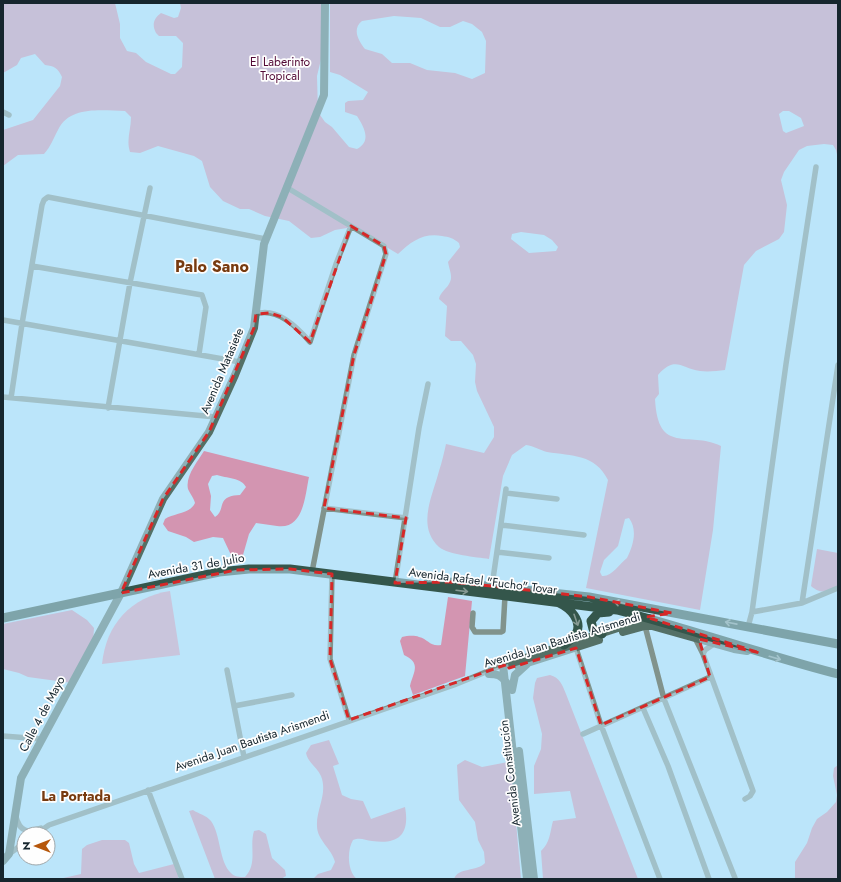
<svg xmlns="http://www.w3.org/2000/svg" width="841" height="882" font-family="Jost,sans-serif">
<rect width="100%" height="100%" fill="#bbe5fa"/>
<!-- green -->
<path fill="#da9db8" d="M170 591 180 655 102 664C106 624 131 597 170 591Z"/>
<!-- forest -->
<path fill="#d395b1" fill-rule="evenodd" d="M3 3H115L120 24V38L127 51 136 53 146 62 171 74H175L182 67 183 43 176 36H159L156 33C152 25 153 19 161 13L174 18 178 17 181 8 180 3H324L323 51 317 76 318 112 325 122 332 127 349 147 357 149C372 141 364 127 357 116L345 112V103L348 101 363 100 368 92 340 75 330 72V3H838V159L836 150 833 145 824 144 807 146 799 150 784 172 781 180 787 205 784 232 779 239 756 251 744 265 725 370C717 371 708 372 700 371 681 369 676 355 658 375L659 394 655 399C658 456 688 430 721 446L713 530 700 610 586 588 608 480C595 454 572 456 547 452 540 450 534 446 526 445L512 455 503 476 489 559C476 557 449 555 439 547 416 526 433 495 439 471 442 462 444 453 446 444L484 453 494 437V427L477 391 475 382 476 364 473 355 461 341H451L445 336 447 306 439 299C440 292 447 289 450 282 453 276 449 269 448 262L460 247 459 243C453 238 449 237 442 236 423 233 412 241 398 254L353 227 335 230 320 237 311 238 289 221 265 216 249 209H240L223 201 210 187 202 161 194 156 158 146 140 153 130 152C126 140 131 130 131 117L125 111C103 111 70 105 58 130 53 139 51 146 44 154L18 155 3 166V130L33 120 60 86 62 77C58 68 54 66 45 65L35 54 21 58 17 65 3 73ZM394 16 421 18 440 27H450L463 21 472 24 482 32 486 41 485 73 472 79 455 73 427 70 410 63H392L382 54 365 49C358 40 352 29 362 21ZM783 111H789L801 118 804 126 786 133 783 131 779 114ZM521 232 544 235 552 240 558 247 556 251 529 253 511 239 512 234ZM629 518C638 530 633 546 627 558 619 564 612 577 602 576L600 572 604 560 618 546 625 519Z
M204 451 309 477C305 495 304 530 277 526 270 525 263 524 256 523L249 534 243 555H231L223 538 213 537 194 542 186 537 168 531 163 524 165 519C174 513 190 514 195 503 194 498 190 494 188 489 185 476 198 461 204 451ZM217 475C226 478 242 478 246 487L240 495C215 496 227 509 215 517L210 510 211 496 208 484 212 476Z
M817 549 838 553V588C827 591 821 595 811 586Z
M448 597 472 601 465 676 413 695 410 686C413 673 422 663 404 655L400 641 402 637C407 636 414 635 419 637 428 639 430 647 441 645Z
M72 610 87 620 94 628 93 642 72 683 28 677 19 673 3 669V624Z
M550 675C560 678 562 684 566 694L638 879H543L541 851C550 843 550 832 553 821L576 818 570 791 534 794V766L541 749 542 734 533 698 535 683 537 678Z
M329 740 339 764 333 766 342 795 351 799 363 801 371 819 405 807C410 834 399 845 372 841 365 840 360 837 353 840 347 850 347 871 357 879H313L318 874 331 870 335 862C332 849 317 840 317 826 316 809 328 794 321 776 317 767 308 763 306 753L311 745Z
M465 760 482 767 508 762 511 765 521 879H454C458 867 477 872 485 863L484 852 478 840 475 822 459 800 457 765Z
M838 765V879H795V862L807 843 812 828 817 819 827 812 836 802 837 795 833 776 834 768Z
M193 810C199 814 206 815 211 821 221 835 219 862 231 873 234 877 240 877 245 877 258 863 249 847 254 831L259 830 266 834 272 858 285 870 286 876 281 879H215L189 811Z
M102 840H125L129 843 134 864 139 873 174 864 179 873 178 878 59 879 81 874 82 849 87 845Z"/>
<g fill="none" stroke-linecap="round" stroke-linejoin="round">
<!-- street -->
<path stroke="#81938c" stroke-width="5.5" d="M3 112 9 115
M286 187 384 246 386 254 354 355 312 572
M32 266 202 295 206 307 199 354
M256 314C277 307 297 327 310 342L336 264 351 226
M3 320 240 362
M3 397 216 417
M11 398 22 324 42 205 44 200 48 197 266 239
M108 408 130 283 150 188
M506 493 557 499
M324 508 406 518
M501 525 584 535
M497 552 549 558
M332 574 330 659 349 720
M395 583 419 428 428 384
M492 586 506 489
M802 603 838 365
M752 612 802 603 838 588
M473 613 472 627 475 632H501L503 631 505 596
M645 626 664 699 735 878
M748 627 752 612 786 364 816 167
M695 638 703 654 753 791 750 796 745 799
M576 648 601 725 660 879
M703 654 705 650 714 644
M227 670 244 757
M234 706 292 695
M643 708 668 766 709 879
M583 734 710 677
M3 736 42 739
M148 790 182 879
M16 817C20 832 28 833 41 828
M36 834 49 825 454 685 503 665
M9 854 24 843"/>
<!-- secondary -->
<path stroke="#547066" stroke-width="8" d="M623 632 645 626H652L734 649 747 651
M518 666 599 640
M489 674C497 674 501 675 506 682
M512 690 515 675 527 664
M519 751 534 879
M3 861 9 854 21 778 121 593 163 499 209 432 235 375 254 328 264 244 324 95 325 3
M527 879 503 665 649 618"/>
<!-- primary -->
<path stroke="#34564b" stroke-width="9" d="M428 582H449L589 597 838 644
M559 603C570 608 583 621 576 634 573 638 568 642 564 645
M3 618 219 572 249 569H290L617 610C691 629 764 655 838 674
M602 634 593 629 591 621 598 613 609 612"/>
</g>
<!-- one-way arrows -->
<defs><path id="oneway-shaft" d="M-6 0H5M1.5-3L5.5 0L1.5 3" fill="none" stroke-width="1.6" stroke-linecap="round" stroke-linejoin="round"/></defs>
<g stroke="#859993">
<use href="#oneway-shaft" transform="translate(462 591) rotate(7)"/>
<use href="#oneway-shaft" transform="translate(620 603) rotate(-169)"/>
<use href="#oneway-shaft" transform="translate(576 620) rotate(71)"/>
<use href="#oneway-shaft" transform="translate(731 623) rotate(-169)"/>
<use href="#oneway-shaft" transform="translate(775 658) rotate(16)"/>
</g>
<!-- marked area -->
<path d="M0 0H841V882H0ZM351 226 384 246 386 254 354 355 324 508 406 518 395 583 449 582 492 586 589 597 672 613 646 617 760 653 699 639 710 677 601 725 576 648 509 668 508 664 349 720 330 659 332 574 290 569 236 570 121 593 163 499 209 432 254 328 256 314 270 313 282 317 310 342Z" fill="#bbe5fa" fill-opacity=".55" fill-rule="evenodd"/>
<path fill="none" stroke="#d62828" stroke-width="3" stroke-dasharray="8 5" stroke-linejoin="round" d="M351 226 384 246 386 254 354 355 324 508 406 518 395 583 449 582 492 586 589 597 672 613 646 617 760 653 699 639 710 677 601 725 576 648 509 668 508 664 349 720 330 659 332 574 290 569 236 570 121 593 163 499 209 432 254 328 256 314 270 313 282 317 310 342Z"/>
<g text-anchor="middle" dominant-baseline="central" stroke-width="3.5" stroke-linejoin="round" paint-order="stroke">
<!-- park labels -->
<g font-size="12" fill="#530935" stroke="#fefefe">
<text x="280" y="62">El Laberinto<tspan x="280" dy="14">Tropical</tspan></text>
</g>
<!-- street labels -->
<g font-size="12" fill="#16262e" stroke="#fefefe">
<text transform="translate(222 371) rotate(-67)">Avenida Matasiete</text>
<text transform="translate(196 566) rotate(-10)">Avenida 31 de Julio</text>
<text transform="translate(483 581) rotate(7)">Avenida Rafael "Fucho" Tovar</text>
<text transform="translate(562 640) rotate(-17)">Avenida Juan Bautista Arismendi</text>
<text transform="translate(42 714) rotate(-62)">Calle 4 de Mayo</text>
<text transform="translate(252 741) rotate(-19)">Avenida Juan Bautista Arismendi</text>
<text transform="translate(510 773) rotate(-97)">Avenida Constitución</text>
</g>
<!-- quarter labels -->
<g font-size="14" font-weight="bold" fill="#773a0f" stroke="#fefefe">
<text x="76" y="796">La Portada</text>
</g>
<!-- district labels -->
<g font-size="16" font-weight="bold" fill="#773a0f" stroke="#fefefe">
<text x="212" y="266">Palo Sano</text>
</g>
</g>
<!-- border -->
<rect width="841" height="882" fill="none" stroke="#16262e" stroke-width="8"/>
<!-- north arrow -->
<g transform="translate(36 846) rotate(270)"><circle r="19" fill="#fefefe" stroke="#a1a8ab"/>
<path d="M0-3L7 15L0 10L-7 15Z" fill="#b6570b"/>
<text y="-6" font-size="11" font-weight="bold" text-anchor="middle" fill="#16262e">N</text>
</g>
</svg>
